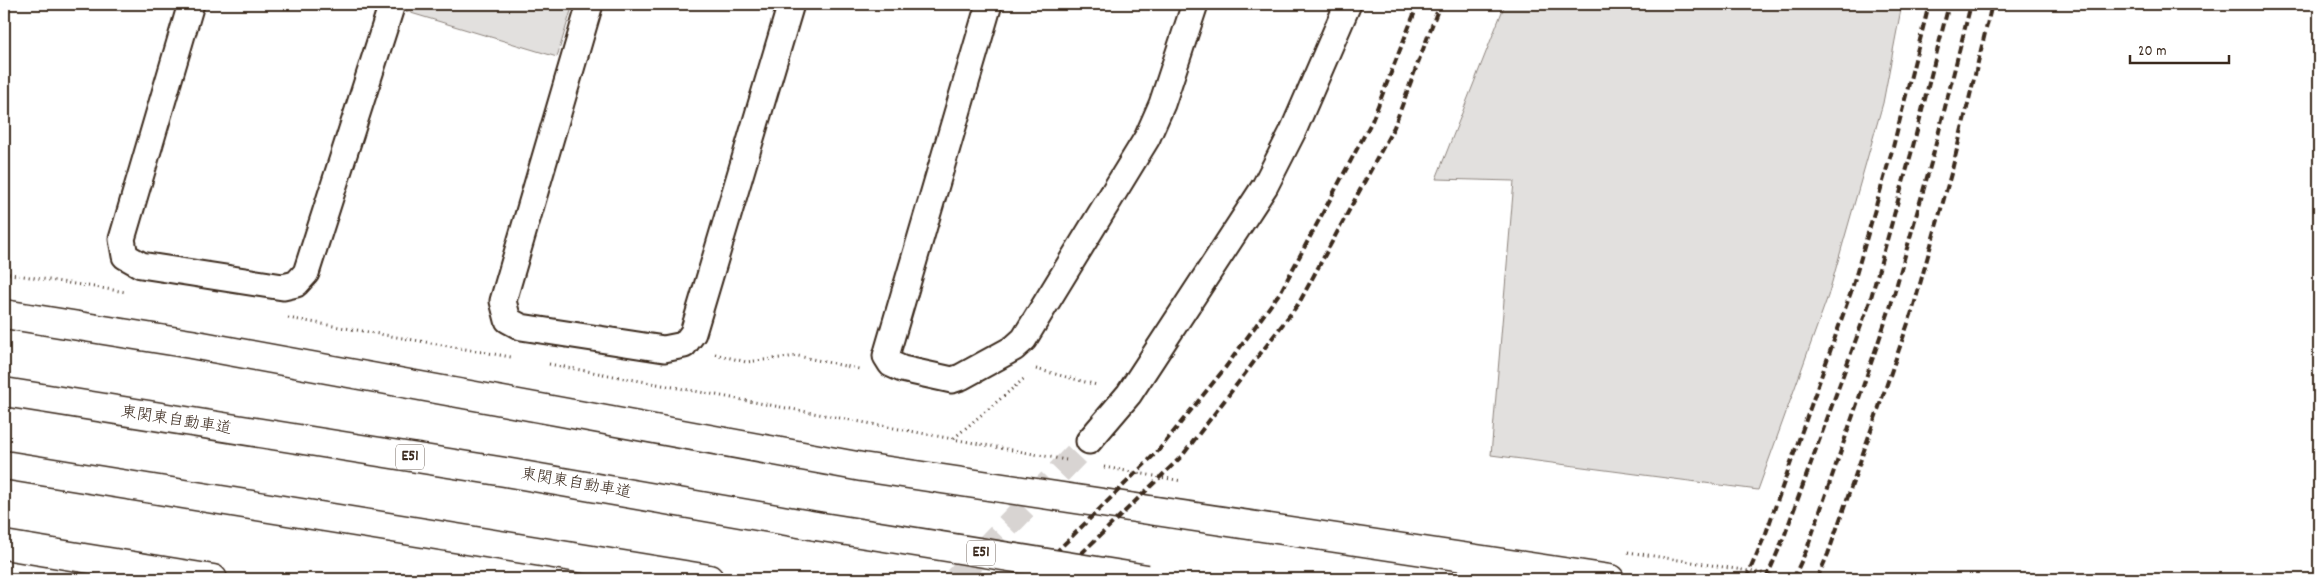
<svg xmlns="http://www.w3.org/2000/svg" width="2323" height="583" font-family="Dekko,'Klee One',sans-serif">
<rect width="100%" height="100%" fill="#fff"/>
<filter id="ink" filterUnits="userSpaceOnUse"><feTurbulence type="fractalNoise" baseFrequency=".02" numOctaves="2"/><feDisplacementMap in="SourceGraphic" scale="10" xChannelSelector="R" yChannelSelector="G"/><feConvolveMatrix kernelMatrix="1 2 1 2 8 2 1 2 1" color-interpolation-filters="sRGB"/></filter>
<g filter="url(#ink)">
<!-- green -->
<path fill="#e2e0de" stroke="#8e857e" d="M403 4H573L557 57 401 10Z
M1505 4H1902L1883 103 1828 296 1758 490 1491 455 1514 181 1436 179Z"/>
<g fill="none" stroke-linecap="round" stroke-linejoin="round">
<!-- street-tunnel -->
<path stroke="#d8d4d2" stroke-width="25" stroke-dasharray="25 12" stroke-linecap="butt" d="M956 579 1089 441"/>
<!-- street casing -->
<g stroke="#3b2a1e" stroke-width="29">
<path id="street" d="M191 4 122 239 125 256 141 265 283 287 296 284 306 273 392 4
M590 4 503 301 508 320 521 327 664 349 684 345 693 333 791 4
M989 4 886 356 891 364 902 369 952 380 961 377 1014 348 1024 339 1147 138 1162 104 1195 4
M1089 441 1129 394 1265 186 1293 131 1348 4"/>
</g>
<!-- secondary casing -->
<g stroke="#3b2a1e" stroke-width="31">
<path id="secondary" d="M4 314 191 344 862 467 1610 579
M4 545 213 579"/>
</g>
<!-- highway casing -->
<g stroke="#3b2a1e" stroke-width="31">
<path id="highway" d="M4 392 505 472 816 526
M4 465 709 579"/>
</g>
<!-- path -->
<path stroke="#3b2a1e" stroke-width="3" stroke-dasharray="1 4" stroke-linecap="butt" d="M4 273 126 292
M288 318 511 357
M715 354 746 362 798 356 859 369
M549 364 1066 460
M1036 369 1097 385
M954 438 1025 378
M1104 467 1182 481
M1628 552 1800 579"/>
<!-- street -->
<use href="#street" stroke="#fff" stroke-width="25"/>
<!-- secondary -->
<use href="#secondary" stroke="#fff" stroke-width="28"/>
<!-- highway -->
<use href="#highway" stroke="#fff" stroke-width="28"/>
<!-- rail -->
<path stroke="#3b2a1e" stroke-width="4" stroke-dasharray="8 4" stroke-linecap="butt" d="M1029 579 1158 451 1225 368 1281 291 1372 121 1418 4
M1055 579 1182 456 1299 303 1394 127 1440 4
M1746 579 1766 533 1851 292 1893 147 1929 4
M1766 579 1784 537 1870 301 1911 154 1949 4
M1793 579 1807 549 1891 305 1931 163 1971 4
M1817 579 1828 554 1913 309 1952 170 1992 4"/>
<!-- highway-bridge casing -->
<g stroke="#3b2a1e" stroke-width="31" stroke-linecap="butt">
<path id="highway-bridge" d="M816 526 1147 579"/>
</g>
<!-- highway-bridge -->
<use href="#highway-bridge" stroke="#fff" stroke-width="28"/>
</g>
</g>
<g text-anchor="middle" dominant-baseline="central" stroke-width="4" stroke-linejoin="round" paint-order="stroke">
<!-- shield labels -->
<g fill="#fff" stroke="#766a62" stroke-width="1">
<rect x="396" y="444.5" width="28" height="25" rx="4"/>
<rect x="967" y="540.5" width="28" height="25" rx="4"/>
</g>
<g font-size="15" font-weight="bold" fill="#3b2a1e">
<text x="410" y="457">E51</text>
<text x="981" y="553">E51</text>
</g>
<!-- street labels -->
<g font-size="16" fill="#3b2a1e" stroke="#fff">
<text transform="translate(176 421) rotate(9)">東関東自動車道</text>
<text transform="translate(576 484) rotate(10)">東関東自動車道</text>
</g>
</g>
<!-- margin -->
<rect width="2323" height="583" fill="none" stroke="#fff" stroke-width="20"/>
<rect x="10" y="10" width="2303" height="563" fill="none" stroke="#3b2a1e" stroke-width="2" filter="url(#ink)"/>
<!-- scale -->
<path d="M2130 55v8h99v-8" fill="none" stroke="#3b2a1e" stroke-width="2.5"/>
<text x="2138" y="55" font-size="15" fill="#3b2a1e" stroke="#ffffff" stroke-width="4" paint-order="stroke">20 m</text>
</svg>
